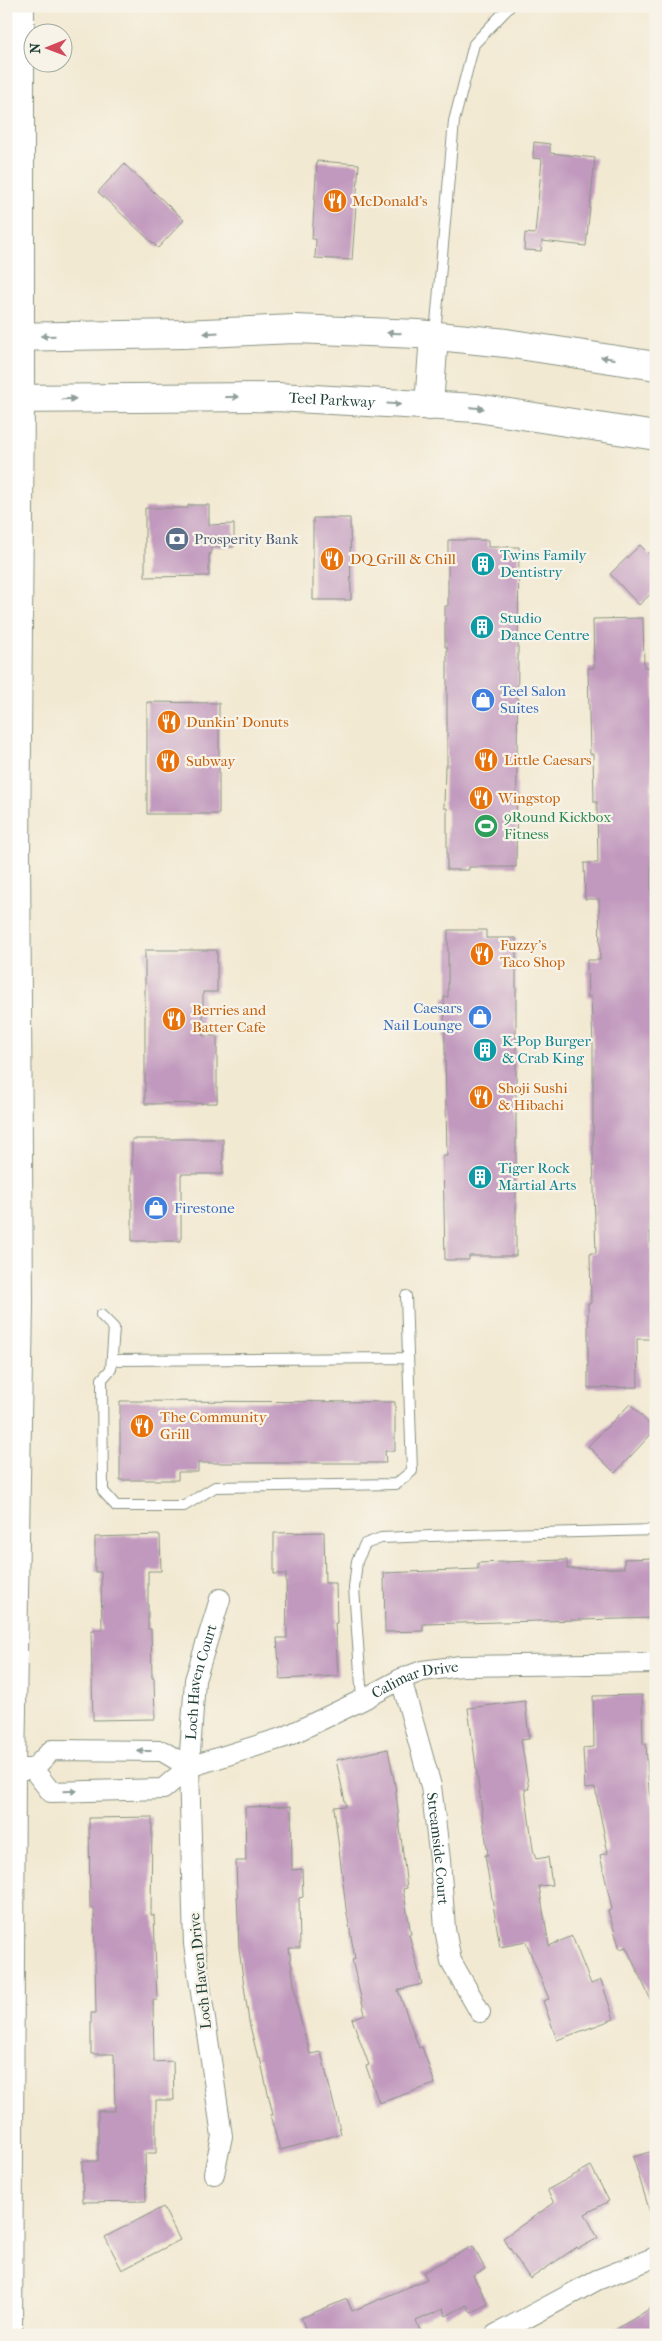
<svg xmlns="http://www.w3.org/2000/svg" width="662" height="2341" font-family="'IM FELL French Canon',serif">
<rect width="100%" height="100%" fill="#f7f3e8"/>
<filter id="ink" filterUnits="userSpaceOnUse"><feTurbulence type="fractalNoise" baseFrequency=".02" numOctaves="2"/><feDisplacementMap in="SourceGraphic" scale="10" xChannelSelector="R" yChannelSelector="G"/><feConvolveMatrix kernelMatrix="1 2 1 2 8 2 1 2 1" color-interpolation-filters="sRGB"/></filter>
<filter id="wash" filterUnits="userSpaceOnUse"><feTurbulence type="fractalNoise" baseFrequency=".0096" numOctaves="4" result="noise"/><feDisplacementMap in="SourceGraphic" scale="20" xChannelSelector="R" yChannelSelector="G"/><feGaussianBlur stdDeviation="1.12" result="paint"/><feColorMatrix in="noise" values="0 0 0 0 0 0 0 0 0 0 0 0 0 0 0 0 0 1.4 0 .05"/><feComposite in="paint" operator="in"/></filter>
<g filter="url(#wash)">
<rect width="100%" height="100%" fill="#f2e9d2"/>
<g id="blocks">
<!-- building -->
<path fill="#c199be" d="M534 142 550 144V153L595 158 586 246 542 241 541 251 524 250 525 233 535 234 542 159 533 158Z
M317 161 359 164 352 260 315 258 316 239H312Z
M124 164 184 220 158 248 98 192Z
M188 505H209V525L234 524V547H211V554H209V576L145 577V508H188Z
M313 518H350L351 600H313Z
M448 540H488V547H519L516 867H469V870H447V808H444L445 766H447V647H445V606H448Z
M640 545 656 561V589L639 605 610 574Z
M643 618 644 667H653L656 752 652 753 651 801V912H654L655 948H653V1045H651L652 1227H650L654 1339H637L638 1387 588 1388V1303H591L590 1253H596L593 1157V1046L591 997H588L587 960H600L599 899H585L584 863H598L597 802H594L593 754H590L588 668H594L593 619Z
M147 702 219 703V814H147Z
M448 930H486V938H516V1256H469V1260H445L443 1156H447L444 997H448Z
M145 950H217V992H203V1036H217V1103L145 1104Z
M132 1139H223V1174H181V1241H132Z
M120 1401 395 1402V1451H385L386 1463H198V1472H178V1480H120Z
M630 1404 655 1430 615 1473 588 1446Z
M324 1532 325 1583H336L337 1623H335L338 1676 280 1679 277 1638H287L286 1574H274V1533Z
M160 1535 161 1571H148V1629H151L152 1678H154L155 1719 93 1720 91 1630H102L101 1572H95V1537Z
M656 1558V1618L423 1624V1631L385 1632 384 1573 478 1569V1563L530 1561 567 1560V1569L624 1568V1559Z
M642 1695 643 1744H646L649 1790 656 1826V2011L626 1947 620 1949 608 1911 612 1909 600 1855 608 1853 595 1788 585 1789 583 1748 594 1747 593 1696Z
M525 1701 529 1739 521 1740 529 1789H525L533 1849 536 1859 548 1857 552 1885 539 1886 549 1946 572 1936 591 1984 601 1980 614 2019 557 2040 543 2001 549 1999 526 1942 500 1947 485 1855H488L468 1708Z
M388 1749 395 1785 407 1888 403 1889 411 1934H409L422 1984 398 1990 419 2048 422 2047 435 2084 379 2103 366 2066 369 2065 352 2019 365 2014 352 1960 355 1959 346 1908 334 1807 346 1806 336 1760Z
M291 1806 292 1870 302 1869 303 1897 299 1898 300 1948H289L297 2006 310 2054 321 2052 341 2134 280 2150 270 2115H273L260 2058H258L249 2022 239 1949 236 1861H246L245 1807Z
M152 1817 151 1915H154L157 2000H153L154 2062 173 2061 174 2100H156V2153H145L146 2201 83 2202 82 2161H98V2111H115L114 2054H91V2013H96L94 1908H90L89 1818Z
M656 2150V2218L652 2219 633 2157Z
M591 2166 609 2201 585 2214 598 2238 578 2249 577 2247 530 2279 503 2238 554 2203 547 2190Z
M163 2207 180 2240 122 2270 105 2237Z
M473 2246 485 2269 473 2275 488 2304 471 2313 467 2305 446 2316 443 2309 416 2321 422 2335H308L301 2318 347 2299 352 2311 427 2279 423 2272Z
M656 2305V2335H607Z"/>
</g>
</g>
<g filter="url(#ink)">
<use href="#blocks" fill-opacity="0" stroke="#889383" stroke-width="1"/>
<g fill="none" stroke-linecap="round" stroke-linejoin="round">
<!-- service casing -->
<g stroke="#889383" stroke-width="12">
<path id="service" d="M435 334 454 121 474 44 510 6
M101 1315 114 1328 111 1369 102 1379 103 1491 116 1506H184L215 1487 396 1484 412 1471 406 1296
M112 1360 408 1358
M362 1700 354 1588 357 1561 365 1544 381 1538 431 1536 656 1530"/>
</g>
<!-- minor casing -->
<g stroke="#889383" stroke-width="22">
<g id="minor">
<path id="s1" d="M401 1679 431 1786 440 1860 445 1929 451 1961 480 2012"/>
<path d="M20 1769H33L52 1750 162 1751 189 1767"/>
<path id="s2" d="M33 1769 51 1792 163 1789 189 1767 285 1737 362 1700 401 1679 422 1671 461 1666 656 1663"/>
<path id="s3" d="M214 2174 222 2136 194 1944 189 1767 195 1680 220 1599"/>
<path d="M495 2335 597 2280 656 2257"/>
</g>
</g>
<!-- secondary casing -->
<g stroke="#889383" stroke-width="30">
<g id="secondary">
<path d="M6 337 182 334 295 329 418 334 506 343 656 366"/>
<path id="s4" d="M6 399 277 397 477 408 656 436"/>
<path d="M429 406 434 335"/>
<path d="M8 2335 11 1769 19 1304 16 853 20 400V6"/>
</g>
</g>
<!-- service -->
<use href="#service" stroke="#fff" stroke-width="10"/>
<!-- minor -->
<use href="#minor" stroke="#fff" stroke-width="20"/>
<!-- secondary -->
<use href="#secondary" stroke="#fff" stroke-width="28"/>
</g>
<!-- one-way arrows -->
<defs><path id="oneway-solid" d="M-6-.8H1V-3.2L6.5 0L1 3.2V.8H-6Z" transform="scale(1.25)"/></defs>
<g fill="#8f9e9a">
<use href="#oneway-solid" transform="translate(211 333) rotate(177)"/>
<use href="#oneway-solid" transform="translate(394 333) rotate(-178)"/>
<use href="#oneway-solid" transform="translate(48 336) rotate(179)"/>
<use href="#oneway-solid" transform="translate(608 358) rotate(-171)"/>
<use href="#oneway-solid" transform="translate(232 397)"/>
<use href="#oneway-solid" transform="translate(69 399) rotate(-1)"/>
<use href="#oneway-solid" transform="translate(394 404) rotate(3)"/>
<use href="#oneway-solid" transform="translate(477 408) rotate(5)"/>
<use href="#oneway-solid" transform="translate(144 1751) rotate(-180)"/>
<use href="#oneway-solid" transform="translate(70 1791) rotate(-1)"/>
</g>
</g>
<!-- icons -->
<defs>
<g id="restaurant-disc" transform="scale(1.25)"><circle r="9.5" fill="#e8710a" stroke="#f7f3e8"/><path d="M-5-6h1v4h1v-4h1v4h1v-4h1v5L-1.5 .5V6h-2V.5L-5-1ZM5-6V6H3V1.5H1.5Q1.5-4 5-6Z" fill="#fff"/></g>
<g id="bank-disc" transform="scale(1.25)"><circle r="9.5" fill="#5c6f8a" stroke="#f7f3e8"/><path d="M-6-4H6V4H-6ZM0-2.3a2.3 2.3 0 1 0 0 4.6a2.3 2.3 0 1 0 0-4.6Z" fill="#fff"/></g>
<g id="building-disc" transform="scale(1.25)"><circle r="9.5" fill="#0f9aa8" stroke="#f7f3e8"/><path d="M-4-6H4V6H1V3H-1V6H-4ZM-2.5-4.3h1.7v1.8h-1.7ZM.8-4.3h1.7v1.8H.8ZM-2.5-1h1.7V.8h-1.7ZM.8-1h1.7V.8H.8Z" fill="#fff"/></g>
<g id="shop-disc" transform="scale(1.25)"><circle r="9.5" fill="#3f7fe0" stroke="#f7f3e8"/><path d="M-5-2.5h2.3a2.7 3.5 0 0 1 5.4 0H5L5.5 6h-11ZM-1.5-2.5h3a1.5 2.3 0 0 0-3 0Z" fill="#fff"/></g>
<g id="stadium-disc" transform="scale(1.25)"><circle r="9.5" fill="#2e9e5b" stroke="#f7f3e8"/><path d="M0-5a6.5 5 0 1 0 0 10a6.5 5 0 1 0 0-10ZM-3.5-1.8h7v3.6h-7Z" fill="#fff"/></g>
</defs>
<g fill-rule="evenodd">
<use href="#restaurant-disc" x="335" y="201"/>
<use href="#bank-disc" x="177" y="539"/>
<use href="#restaurant-disc" x="332" y="559"/>
<use href="#building-disc" x="483" y="564"/>
<use href="#building-disc" x="482" y="627"/>
<use href="#shop-disc" x="483" y="700"/>
<use href="#restaurant-disc" x="169" y="722"/>
<use href="#restaurant-disc" x="486" y="760"/>
<use href="#restaurant-disc" x="168" y="761"/>
<use href="#restaurant-disc" x="481" y="798"/>
<use href="#stadium-disc" x="486" y="826"/>
<use href="#restaurant-disc" x="482" y="954"/>
<use href="#shop-disc" x="480" y="1017"/>
<use href="#restaurant-disc" x="174" y="1019"/>
<use href="#building-disc" x="485" y="1050"/>
<use href="#restaurant-disc" x="481" y="1097"/>
<use href="#building-disc" x="480" y="1177"/>
<use href="#shop-disc" x="156" y="1208"/>
<use href="#restaurant-disc" x="142" y="1426"/>
</g>
<g text-anchor="middle" dominant-baseline="central" stroke-width="4.5" stroke-linejoin="round" paint-order="stroke">
<!-- food labels -->
<g font-size="15" fill="#c56008" stroke="#f7f3e8" text-anchor="start">
<text x="352" y="201">McDonald's</text>
<text x="350" y="559">DQ Grill &amp; Chill</text>
<text x="186" y="722">Dunkin' Donuts</text>
<text x="504" y="760">Little Caesars</text>
<text x="186" y="761">Subway</text>
<text x="498" y="798">Wingstop</text>
<text x="500" y="945">Fuzzy's<tspan x="500" dy="17">Taco Shop</tspan></text>
<text x="192" y="1010">Berries and<tspan x="192" dy="17">Batter Cafe</tspan></text>
<text x="498" y="1088">Shoji Sushi<tspan x="498" dy="17">&amp; Hibachi</tspan></text>
<text x="160" y="1417">The Community<tspan x="160" dy="17">Grill</tspan></text>
</g>
<!-- street labels -->
<g font-size="15" fill="#1f3d34" stroke="#f7f3e8">
<text stroke="none"><textPath href="#s4" startOffset="326">Teel Parkway</textPath></text>
<text stroke="none"><textPath href="#s3" startOffset="496">Loch Haven Court</textPath></text>
<text stroke="none"><textPath href="#s2" startOffset="419">Calimar Drive</textPath></text>
<text stroke="none"><textPath href="#s1" startOffset="174">Streamside Court</textPath></text>
<text transform="translate(200 1971) rotate(-96)">Loch Haven Drive</text>
</g>
<!-- service labels -->
<g font-size="15" fill="#4e5e75" stroke="#f7f3e8" text-anchor="start">
<text x="194" y="539">Prosperity Bank</text>
</g>
<!-- culture labels -->
<g font-size="15" fill="#0d838f" stroke="#f7f3e8" text-anchor="start">
<text x="500" y="555">Twins Family<tspan x="500" dy="17">Dentistry</tspan></text>
<text x="500" y="618">Studio<tspan x="500" dy="17">Dance Centre</tspan></text>
<text x="502" y="1041">K-Pop Burger<tspan x="502" dy="17">&amp; Crab King</tspan></text>
<text x="498" y="1168">Tiger Rock<tspan x="498" dy="17">Martial Arts</tspan></text>
</g>
<!-- shop labels -->
<g font-size="15" fill="#366cbe" stroke="#f7f3e8" text-anchor="start">
<text x="500" y="691">Teel Salon<tspan x="500" dy="17">Suites</tspan></text>
<text x="462" y="1008" text-anchor="end">Caesars<tspan x="462" dy="17">Nail Lounge</tspan></text>
<text x="174" y="1208">Firestone</text>
</g>
<!-- leisure labels -->
<g font-size="15" fill="#27864d" stroke="#f7f3e8" text-anchor="start">
<text x="504" y="817">9Round Kickbox<tspan x="504" dy="17">Fitness</tspan></text>
</g>
</g>
<!-- margin -->
<rect width="662" height="2341" fill="none" stroke="#f7f3e8" stroke-width="25"/>
<!-- north arrow -->
<g transform="translate(48 48) rotate(269)"><circle r="24" fill="#f7f3e8" stroke="#a1aaa0"/>
<path d="M0-4L9 19L0 12L-9 19Z" fill="#d1495b"/>
<text y="-8" font-size="14" font-weight="bold" text-anchor="middle" fill="#1f3d34">N</text>
</g>
</svg>
